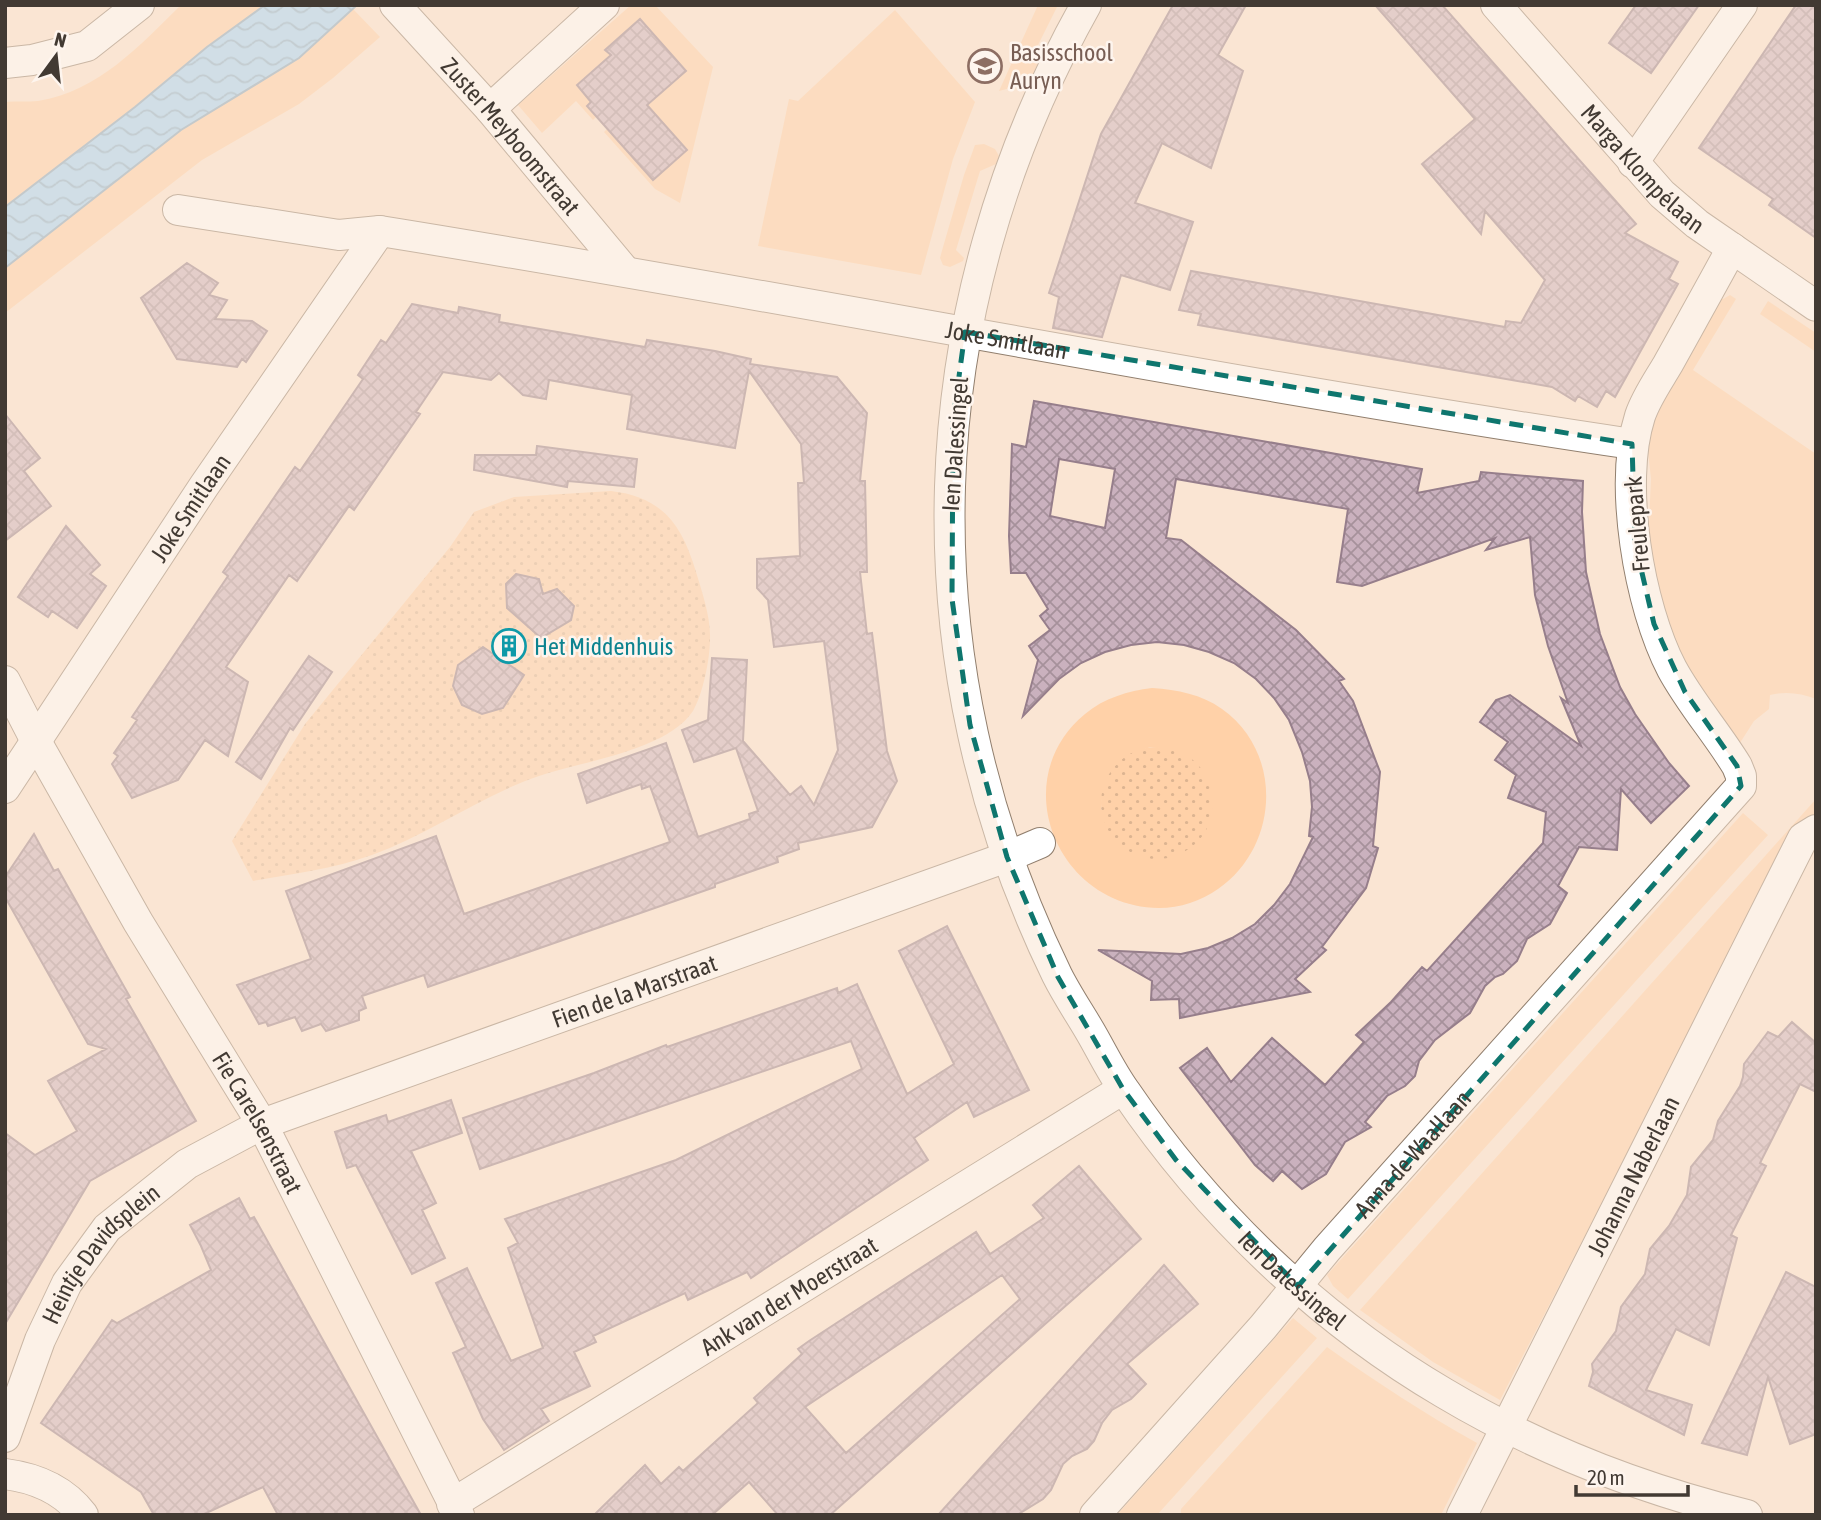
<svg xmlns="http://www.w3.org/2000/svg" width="1821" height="1520" font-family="'Asap Condensed',sans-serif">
<defs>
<pattern id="park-dots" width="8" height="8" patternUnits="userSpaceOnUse" patternTransform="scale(1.75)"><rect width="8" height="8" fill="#ffd1a8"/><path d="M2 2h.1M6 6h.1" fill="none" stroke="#dcb491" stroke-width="1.8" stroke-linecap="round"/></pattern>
<pattern id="water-waves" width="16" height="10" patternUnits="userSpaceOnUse" patternTransform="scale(1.75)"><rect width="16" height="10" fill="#9fd5fc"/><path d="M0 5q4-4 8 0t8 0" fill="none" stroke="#83aecd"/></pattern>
<pattern id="building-cross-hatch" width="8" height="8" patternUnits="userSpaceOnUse" patternTransform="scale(1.75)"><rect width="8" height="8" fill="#cab1be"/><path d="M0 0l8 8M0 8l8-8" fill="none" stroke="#a6919b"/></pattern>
</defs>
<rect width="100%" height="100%" fill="#fae5d3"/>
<!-- grass -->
<path fill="#ffd1a8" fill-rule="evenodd" d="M181 5H265L207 47 135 107 5 207V102C16 101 28 102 38 101 99 91 139 46 181 5Z
M631 5H655L713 67 680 203 655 189 604 132 607 129 653 180 687 150 655 114 639 105 651 102 685 71 606 50 611 55 577 85 591 102 597 116 593 120 576 101 542 133 518 105Z
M1038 5H1058L1036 49 1038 65 1029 83 999 91Z
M353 9 380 37 333 78 299 104 202 160 5 313V268L181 130 299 58Z
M895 10 975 102 953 159 921 275 758 246 789 99 798 101Z
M984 144 995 149 999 156 996 164 980 171 956 250 964 258 963 261 950 267 943 265 940 258 943 247 964 175 975 145Z
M1730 295 1736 299 1693 370 1816 454V699C1801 693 1785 691 1770 695L1769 709 1754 721 1738 746 1696 689 1666 623 1648 543 1651 479 1645 424 1716 298 1723 299Z
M1768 301 1816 333V352L1760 314Z
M1152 688C1178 690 1201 694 1222 709 1284 753 1279 847 1218 889 1201 901 1180 908 1159 908 1057 907 1005 780 1085 714 1104 698 1128 691 1152 688ZM1151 747C1194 751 1215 773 1211 816L1101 810C1102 775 1118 757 1151 747Z
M1816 799V814L1794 832 1500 1400 1433 1362 1360 1310Z
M1743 813 1768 835 1348 1299 1333 1286 1327 1275Z
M1293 1318 1317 1338 1157 1515H1117Z
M1327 1347C1376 1382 1425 1414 1477 1443L1441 1515H1181V1509Z"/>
<!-- park -->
<path fill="url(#park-dots)" d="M611 491C663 497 682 525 696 572 702 592 711 618 710 639 710 659 703 694 693 711 666 751 583 761 539 776 480 796 430 834 372 855 333 869 292 874 253 881L232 841 305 724 450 547 474 512 514 497Z
M1101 803a56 56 0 1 1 112 0a56 56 0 1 1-112 0Z"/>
<!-- water -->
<path fill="url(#water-waves)" stroke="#83a6c0" stroke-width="2" d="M265 5H357L299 58 181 130 5 268V207L135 107 207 47Z"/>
<!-- building -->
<path fill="url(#building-cross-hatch)" stroke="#967e8b" stroke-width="2" fill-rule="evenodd" d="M1173 5H1246L1218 55 1243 71 1211 168 1162 143 1135 203 1193 222 1170 290 1121 275 1102 337 1053 328 1059 297 1049 293 1101 134Z
M1375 5H1442L1636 224 1625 233 1678 262 1669 279 1678 284 1615 397 1606 391 1597 407 1578 396 1575 401 1552 387 1198 325 1201 314 1179 310 1191 271 1505 327 1506 321 1521 323 1545 280 1485 211 1481 234 1422 164 1475 119Z
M1636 5H1699L1651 73 1609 43Z
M1796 5H1816V238L1769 205 1773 199 1699 148Z
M640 19 686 71 647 105 687 150 653 180 587 106 591 102 577 85 611 55 605 50Z
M187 263 218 283 209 295 227 300 215 319 252 321 267 331 246 362 242 359 237 367 177 359 141 298Z
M412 304 458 313 459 307 500 315 499 322 645 347 647 340 715 351 751 359 750 364 837 377 867 413 860 481H865L867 572H860L867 634 872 633 887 751 897 781 872 827 798 843 799 849 777 857 778 862 715 884V887L428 987 424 975 362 996 366 1008 359 1011V1020L326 1031 321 1024 302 1031 295 1017 268 1026 266 1022 259 1024 237 985 311 959 286 891 436 836 464 914 670 842 650 786 642 789 641 784 587 803 578 774 666 743 698 837 750 819 749 814 758 811 736 748 694 762 682 730 708 720 712 658 747 660 743 741 790 795 801 786 814 805 838 750 824 641 774 647 768 600 757 588V559L800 556 798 483H804L801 444 749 371 735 448 627 429 632 395 549 380 546 399 523 395 499 373 491 380 443 372 416 412 420 414 354 510 349 506 297 581 289 575 226 667 248 682 228 756 205 740 178 780 132 798 112 764 118 756 114 753 137 720 132 717 228 576 223 572 295 467 300 471 363 379 358 375 381 340 386 343Z
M1034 401 1422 469 1417 493 1479 481 1481 472 1583 481 1582 512 1586 572 1600 634 1620 687 1635 714 1669 763 1689 786 1651 823 1621 789 1617 850 1579 847 1558 886 1567 893 1550 924 1527 939 1517 961 1503 974 1495 977 1485 986 1470 1013 1435 1040 1419 1061 1415 1076 1405 1086 1387 1096 1365 1122 1371 1127 1345 1142 1326 1174 1302 1189 1282 1171 1273 1181 1255 1165 1180 1068 1207 1048 1231 1082 1272 1038 1325 1085 1364 1042 1356 1035 1391 1002 1422 967 1427 971 1543 843 1546 812 1508 798 1516 775 1495 760 1508 742 1480 722 1496 700 1510 695 1581 746 1561 698 1568 703 1548 646 1535 595 1530 537 1486 550 1495 538 1362 586 1337 582 1348 509 1176 479 1166 538 1181 540 1296 630 1344 679 1339 681 1353 701 1380 772 1373 846 1378 848 1366 888 1322 947 1326 950 1295 979 1310 992 1180 1018 1179 999 1151 1000 1152 981 1098 950 1181 954 1208 948 1232 938 1255 924 1274 905 1290 884 1313 837 1309 836 1312 807 1310 781 1302 752 1289 720 1274 698 1256 679 1234 663 1209 652 1184 645 1157 642 1131 645 1105 652 1081 663 1059 679 1023 716 1038 660 1029 646 1050 630 1040 616 1048 609 1026 573H1011L1009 536 1012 444 1026 447ZM1059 459 1115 469 1105 528 1050 516Z
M5 414 40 458 24 471 51 506 5 541Z
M537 446 637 459 634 487 568 481 567 487 474 470 475 455H536Z
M66 526 100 565 90 574 106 586 77 628 52 611 48 617 18 597Z
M516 574 539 579 543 594 557 589 574 606 571 620 541 638 507 608 506 584Z
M483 647 524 675 503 708 482 714 462 705 453 686 458 665Z
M309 656 332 672 293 730 290 728 261 779 236 762Z
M34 834 54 871 58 869 105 953 130 997 126 999 196 1121 90 1181 5 1324V1133L35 1155 77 1131 48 1081 106 1049 88 1044 5 897V877Z
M947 926 1029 1090 974 1117 967 1102 914 1138 928 1160 751 1278 747 1272 688 1300 685 1293 593 1336 596 1342 574 1352 590 1386 541 1409 549 1421 504 1450 483 1419 453 1353 466 1347 436 1283 467 1268 511 1361 543 1348 508 1248 518 1243 505 1219 676 1160 862 1069 851 1041 480 1169 463 1118 594 1073 666 1045 667 1047 837 988 838 993 857 984 907 1094 954 1064 899 951Z
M1792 1022 1816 1043V1092L1800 1084 1760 1163 1766 1166 1731 1235 1737 1238 1709 1345 1676 1329 1646 1390 1692 1405 1684 1435 1589 1386 1593 1372 1592 1364 1616 1331 1621 1307 1645 1274 1650 1249 1669 1226 1687 1195 1691 1167 1713 1140 1718 1121 1740 1086 1743 1077 1744 1064 1768 1032 1778 1037Z
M451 1100 462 1133 411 1151 436 1203 422 1210 445 1258 412 1274 356 1165 347 1168 335 1132 386 1115 388 1122Z
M1079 1166 1141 1239 830 1515H778L749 1482 712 1515H594L645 1465 661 1484 679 1467 683 1471 758 1403 754 1398 802 1354 798 1349 809 1341 976 1232 990 1254 1044 1218 1033 1205ZM1002 1275 1020 1299 846 1453 805 1407Z
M239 1198 250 1219 254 1217 421 1515H278L263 1487 202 1515H154L141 1492 41 1423 112 1320 117 1323 211 1270 201 1246 190 1225Z
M1164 1265 1198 1304 1127 1364 1146 1384 1131 1399 1112 1410 1102 1423 1094 1441 1087 1449 1072 1456 1063 1464 1051 1490 1043 1499 1017 1515H938Z
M1786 1272 1816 1287V1434L1790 1444 1768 1377 1747 1455 1702 1443Z"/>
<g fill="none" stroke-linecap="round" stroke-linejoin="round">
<!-- minor casing -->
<g stroke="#917f6e" stroke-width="32">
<g id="minor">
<path id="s1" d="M395 5 490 109 625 271"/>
<path id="s2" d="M1086 5C915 310 904 661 1057 975 1067 995 1080 1014 1091 1033 1102 1052 1112 1073 1125 1091 1207 1212 1318 1319 1444 1393 1538 1449 1641 1489 1747 1515"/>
<path id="s3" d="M1496 5 1662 194 1697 224 1816 306"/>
<path d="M5 63 32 60 87 46 139 5"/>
<path d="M490 109 604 5"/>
<path d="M1633 163 1742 5"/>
<path id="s4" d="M178 210 339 235 380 231C798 298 1213 382 1632 444"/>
<path id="s5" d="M5 681 37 743 138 922 262 1124 459 1515"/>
<path id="s6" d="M5 788 204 486 380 231"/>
<path id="s7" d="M5 1437 40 1340 67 1283 107 1228 187 1164 262 1124 1007 857 1040 843"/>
<path d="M5 1474C36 1478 64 1490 83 1515"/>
<path id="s8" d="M452 1504 1123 1089"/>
<path id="s9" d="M1095 1515 1263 1327 1327 1249 1741 786V776L1737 766C1717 733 1691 704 1672 669 1639 606 1618 484 1640 416 1646 398 1658 381 1668 364 1689 326 1711 287 1732 248"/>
<path id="s10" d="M1462 1515 1803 838 1816 830"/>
</g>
</g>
<!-- minor -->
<use href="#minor" stroke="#fff" stroke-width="30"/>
</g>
<!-- marked area -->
<path d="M0 0H1821V1520H0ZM965 332 1632 444 1635 543 1654 624 1685 692 1737 766 1741 786 1298 1286 1176 1160 1123 1089 1058 977 1007 857 970 725 952 599 953 421Z" fill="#fae5d3" fill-opacity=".55" fill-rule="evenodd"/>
<path fill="none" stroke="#0f766e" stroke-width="5" stroke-dasharray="14 9" stroke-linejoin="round" d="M965 332 1632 444 1635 543 1654 624 1685 692 1737 766 1741 786 1298 1286 1176 1160 1123 1089 1058 977 1007 857 970 725 952 599 953 421Z"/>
<!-- icons -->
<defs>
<g id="school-ring" transform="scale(1.75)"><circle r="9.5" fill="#fef5ee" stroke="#8d6e63" stroke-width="1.5"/><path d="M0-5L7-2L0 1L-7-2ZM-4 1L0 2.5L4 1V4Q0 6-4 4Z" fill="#8d6e63"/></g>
<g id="building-ring" transform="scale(1.75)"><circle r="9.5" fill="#fef5ee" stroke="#0f9aa8" stroke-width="1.5"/><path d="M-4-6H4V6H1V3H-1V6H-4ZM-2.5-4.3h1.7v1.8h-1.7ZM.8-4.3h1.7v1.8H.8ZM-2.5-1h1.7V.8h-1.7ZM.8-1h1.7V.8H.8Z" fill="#0f9aa8"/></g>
</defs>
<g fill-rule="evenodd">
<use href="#school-ring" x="985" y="66"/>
<use href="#building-ring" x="509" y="646"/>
</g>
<g text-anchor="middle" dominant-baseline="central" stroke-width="5" stroke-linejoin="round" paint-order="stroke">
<!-- education labels -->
<g font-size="24" fill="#785e54" stroke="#fef5ee" text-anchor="start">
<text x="1010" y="52">Basisschool<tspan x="1010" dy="28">Auryn</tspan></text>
</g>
<!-- street labels -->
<g font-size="24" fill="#423a33" stroke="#fef5ee">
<text stroke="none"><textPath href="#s1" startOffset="175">Zuster Meyboomstraat</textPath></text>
<text stroke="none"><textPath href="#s3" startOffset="220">Marga Klompélaan</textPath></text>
<text stroke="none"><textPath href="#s4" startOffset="840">Joke Smitlaan</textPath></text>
<text transform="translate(955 444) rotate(-86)">Ien Dalessingel</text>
<text stroke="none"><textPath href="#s6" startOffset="336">Joke Smitlaan</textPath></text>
<text transform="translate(1637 524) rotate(-95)">Freulepark</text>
<text stroke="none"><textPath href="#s7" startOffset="817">Fien de la Marstraat</textPath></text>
<text stroke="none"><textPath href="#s5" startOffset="509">Fie Carelsenstraat</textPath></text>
<text stroke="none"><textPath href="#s9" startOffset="481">Anna de Waallaan</textPath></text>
<text stroke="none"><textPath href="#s10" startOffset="380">Johanna Naberlaan</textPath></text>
<text stroke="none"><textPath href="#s7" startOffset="210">Heintje Davidsplein</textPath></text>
<text stroke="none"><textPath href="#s2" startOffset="1398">Ien Dalessingel</textPath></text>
<text stroke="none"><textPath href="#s8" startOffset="396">Ank van der Moerstraat</textPath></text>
</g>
<!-- culture labels -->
<g font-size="24" fill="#0d838f" stroke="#fef5ee" text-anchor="start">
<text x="534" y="646">Het Middenhuis</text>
</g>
</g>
<!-- border -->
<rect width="1821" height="1520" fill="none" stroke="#423a33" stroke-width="14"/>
<!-- north arrow -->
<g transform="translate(56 56) rotate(15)" stroke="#fef5ee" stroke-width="5" paint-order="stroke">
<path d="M0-5L12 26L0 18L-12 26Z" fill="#423a33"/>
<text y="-10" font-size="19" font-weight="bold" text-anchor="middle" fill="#423a33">N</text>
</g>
<!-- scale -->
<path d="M1576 1485v10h112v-10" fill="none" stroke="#423a33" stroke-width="3.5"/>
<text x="1587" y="1485" font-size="21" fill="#423a33" stroke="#fef5ee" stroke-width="5" paint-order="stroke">20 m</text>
</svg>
